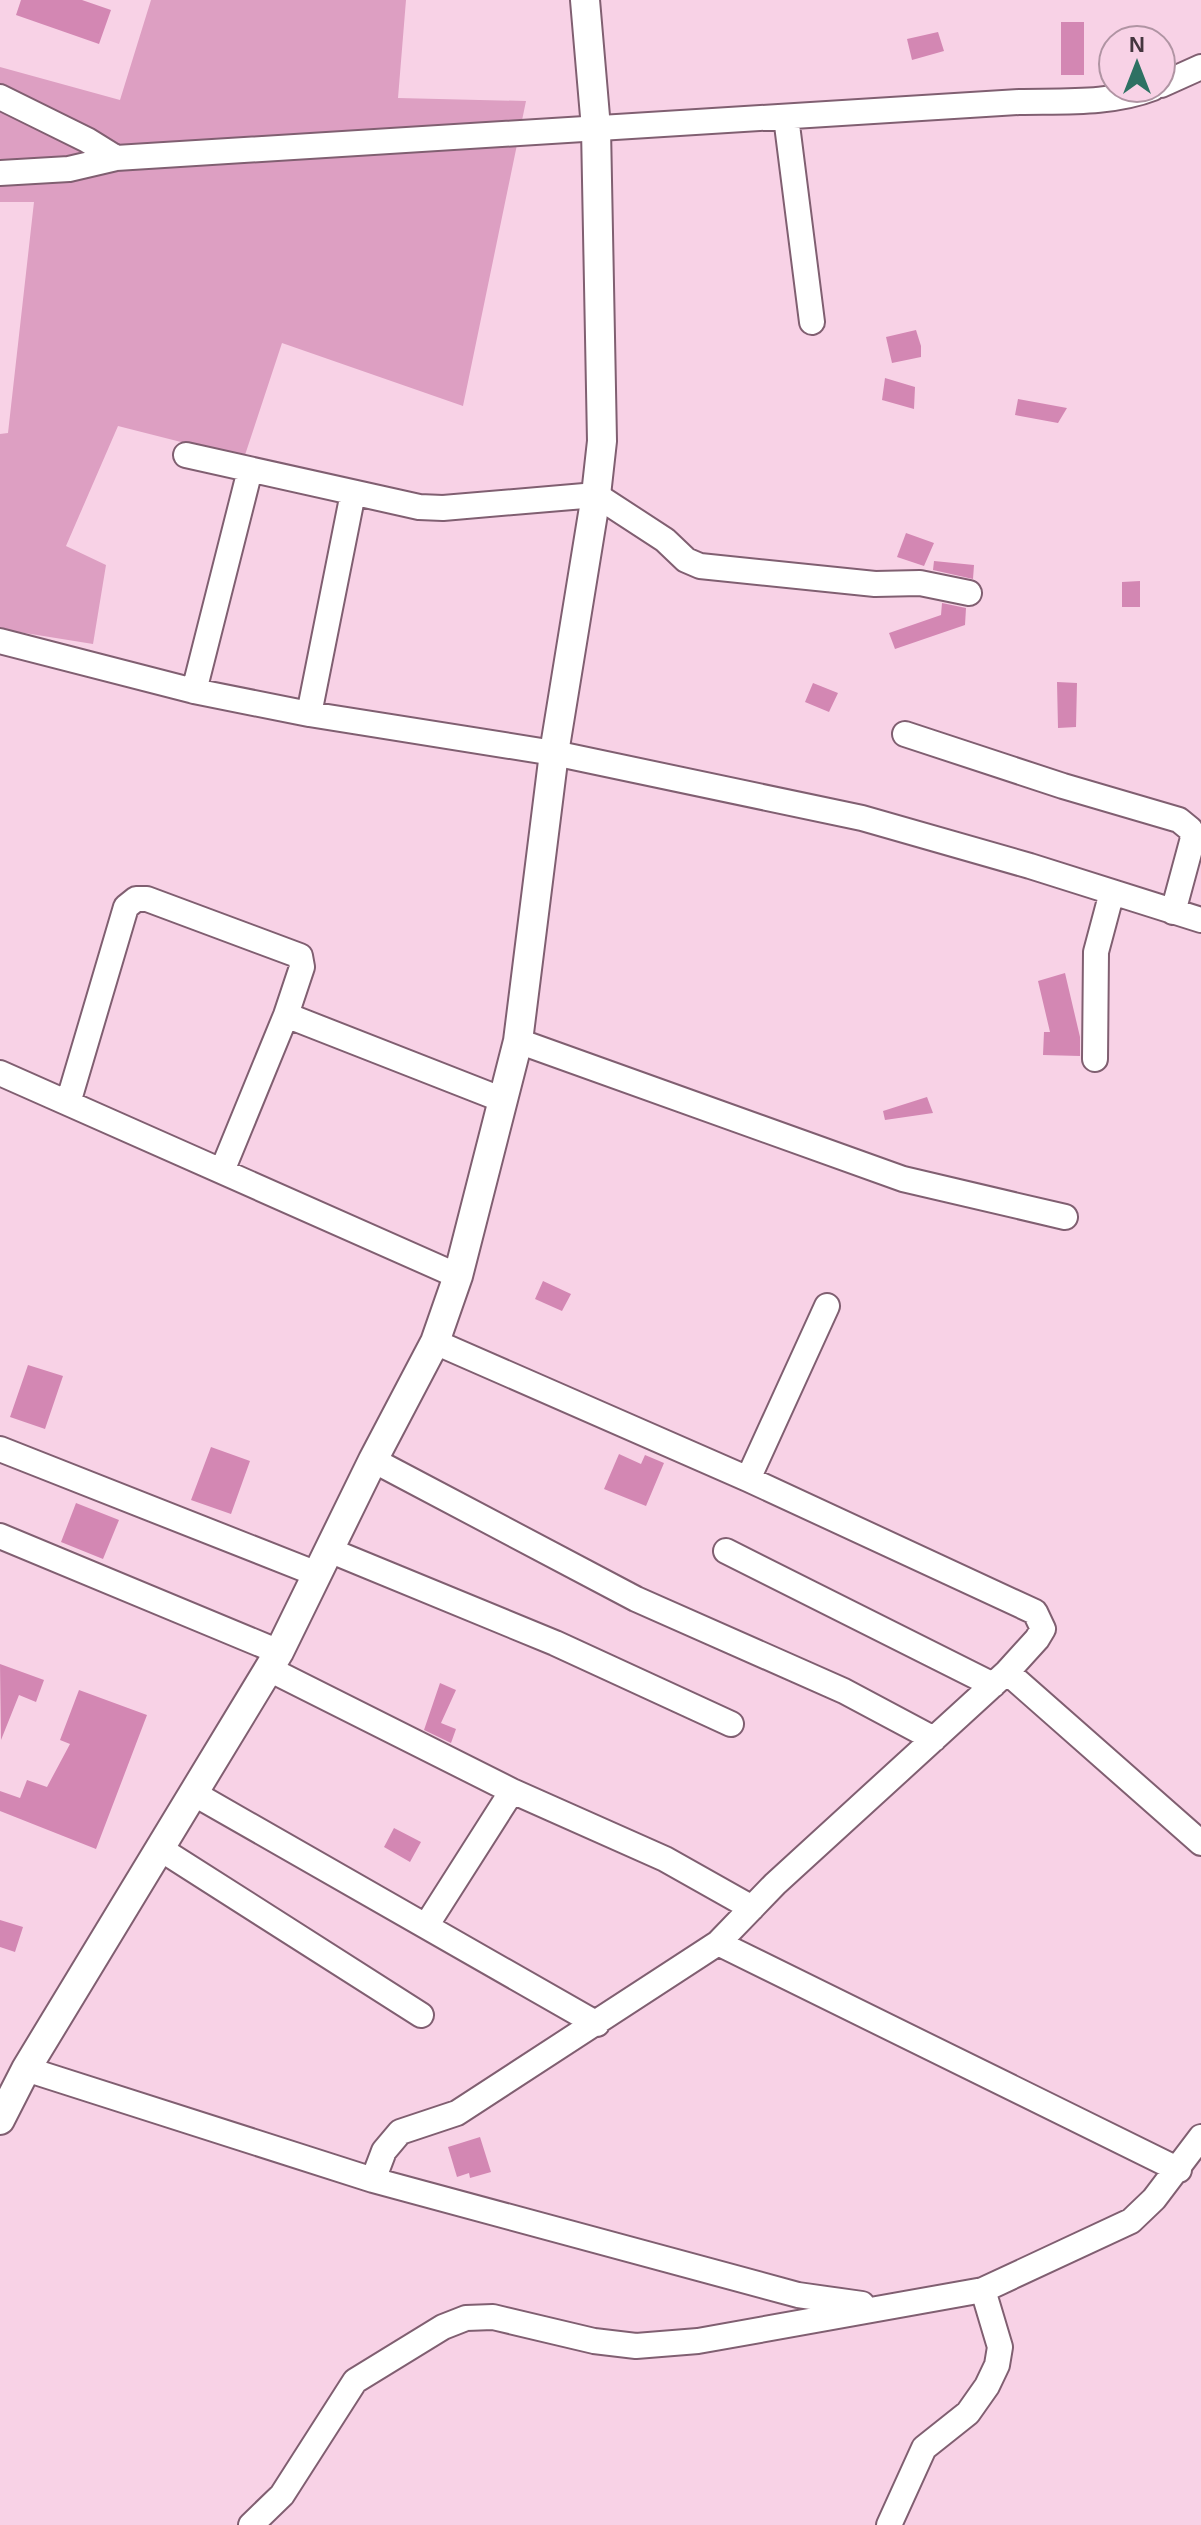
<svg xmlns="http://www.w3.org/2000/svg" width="1201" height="2525" font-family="Helvetica,sans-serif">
<rect width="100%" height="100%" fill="#f8d2e6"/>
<!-- green -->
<path fill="#dd9fc2" d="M151 0H406L398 98 526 101 463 406 282 343 244 458 118 426 66 546 106 565 93 644 0 629V434L8 433 34 202H0V67L120 100Z"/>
<!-- building -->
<path fill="#d387b3" d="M21 0H82L111 10 99 44 16 15Z
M1061 22H1084V75H1061Z
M938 32 944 51 912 60 907 39Z
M916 330 921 346V357L892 363 886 337Z
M885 378 915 387 914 409 882 400Z
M1018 399 1067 408 1058 423 1015 415Z
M906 533 934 543 924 566 897 557Z
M934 561 974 565 973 579 933 570Z
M1140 581V607H1122V582Z
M942 603 966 608 965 625 895 649 889 633 941 615Z
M1057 682 1077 683 1076 727 1058 728Z
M813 683 838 693 829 712 805 702Z
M1065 973 1080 1037V1056L1043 1055 1044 1032H1050L1038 981Z
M927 1097 933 1113 885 1120 883 1111Z
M543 1281 571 1294 562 1311 535 1299Z
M28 1365 63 1376 45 1429 10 1417Z
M211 1447 250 1461 231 1514 191 1500Z
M619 1454 641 1464 645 1455 664 1463 646 1506 604 1489Z
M76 1503 119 1520 103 1559 61 1542Z
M0 1664 44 1680 36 1702 19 1695 1 1740Z
M440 1683 456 1690 441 1723 456 1729 451 1743 424 1730Z
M79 1690 147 1715 96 1849 0 1811V1791L20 1798 27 1780 47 1787 70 1744 60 1740Z
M394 1828 421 1842 410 1862 384 1847Z
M0 1920 23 1927 15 1952 0 1947Z
M480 2137 491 2172 470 2178 469 2173 457 2177 448 2147Z"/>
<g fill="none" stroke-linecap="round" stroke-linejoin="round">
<!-- minor casing -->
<g stroke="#805f71" stroke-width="28">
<path id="minor" d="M1161 85 1201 67
M0 97 87 140 116 158 1019 102C1064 101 1112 104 1153 88
M786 117 812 322
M0 173 69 169 116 158
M186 455 419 507 443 508 596 495 665 540 686 560 700 566 875 584 920 583 969 593
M0 641 194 691 309 714 554 753 862 818 1030 866 1201 920
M194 691 250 470
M309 714 353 493
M905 734 1063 786 1179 820 1190 829 1193 838 1173 912
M286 1015 503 1100
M518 1041 903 1179 1065 1217
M1095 1059 1096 952 1112 892
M0 1073 458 1276
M68 1103 126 907 136 899H147L300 956 302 967 286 1015 222 1171
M0 1449 317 1574
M373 1460 636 1599 844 1691 934 1739
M748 1479 827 1306
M0 1536 279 1652
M329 1550 555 1643 731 1724
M726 1551 993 1685
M269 1669 512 1791 665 1859 752 1908
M1007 1672 1201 1843
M193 1793 597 2024
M159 1848 421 2015
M426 1926 512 1791
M718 1943 1179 2170
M26 2069 373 2180 798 2295 862 2304
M373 2180 384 2151 400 2132 457 2113 718 1943 775 1884 1007 1672 1037 1639 1043 1629 1035 1612 748 1479 435 1342
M251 2525 282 2495 355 2381 443 2327 466 2318 493 2317 594 2341 636 2346 698 2341 983 2290 1131 2221 1154 2199 1201 2137
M889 2525 924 2448 968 2413 987 2386 997 2365 1000 2347 983 2290"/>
</g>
<!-- tertiary casing -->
<g stroke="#805f71" stroke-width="32">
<path id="tertiary" d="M0 2120 26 2069 279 1652 373 1460 435 1342 458 1276 518 1041 554 753 596 495 602 441 596 128 585 0"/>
</g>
<!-- minor -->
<use href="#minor" stroke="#fff" stroke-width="24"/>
<!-- tertiary -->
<use href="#tertiary" stroke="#fff" stroke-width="28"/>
</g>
<!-- north arrow -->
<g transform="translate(1137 64)"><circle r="38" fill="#f8d2e6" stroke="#b094a3" stroke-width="2"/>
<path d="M0-6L14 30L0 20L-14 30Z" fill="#2e7163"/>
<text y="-12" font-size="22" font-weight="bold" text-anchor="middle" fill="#45363f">N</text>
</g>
</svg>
